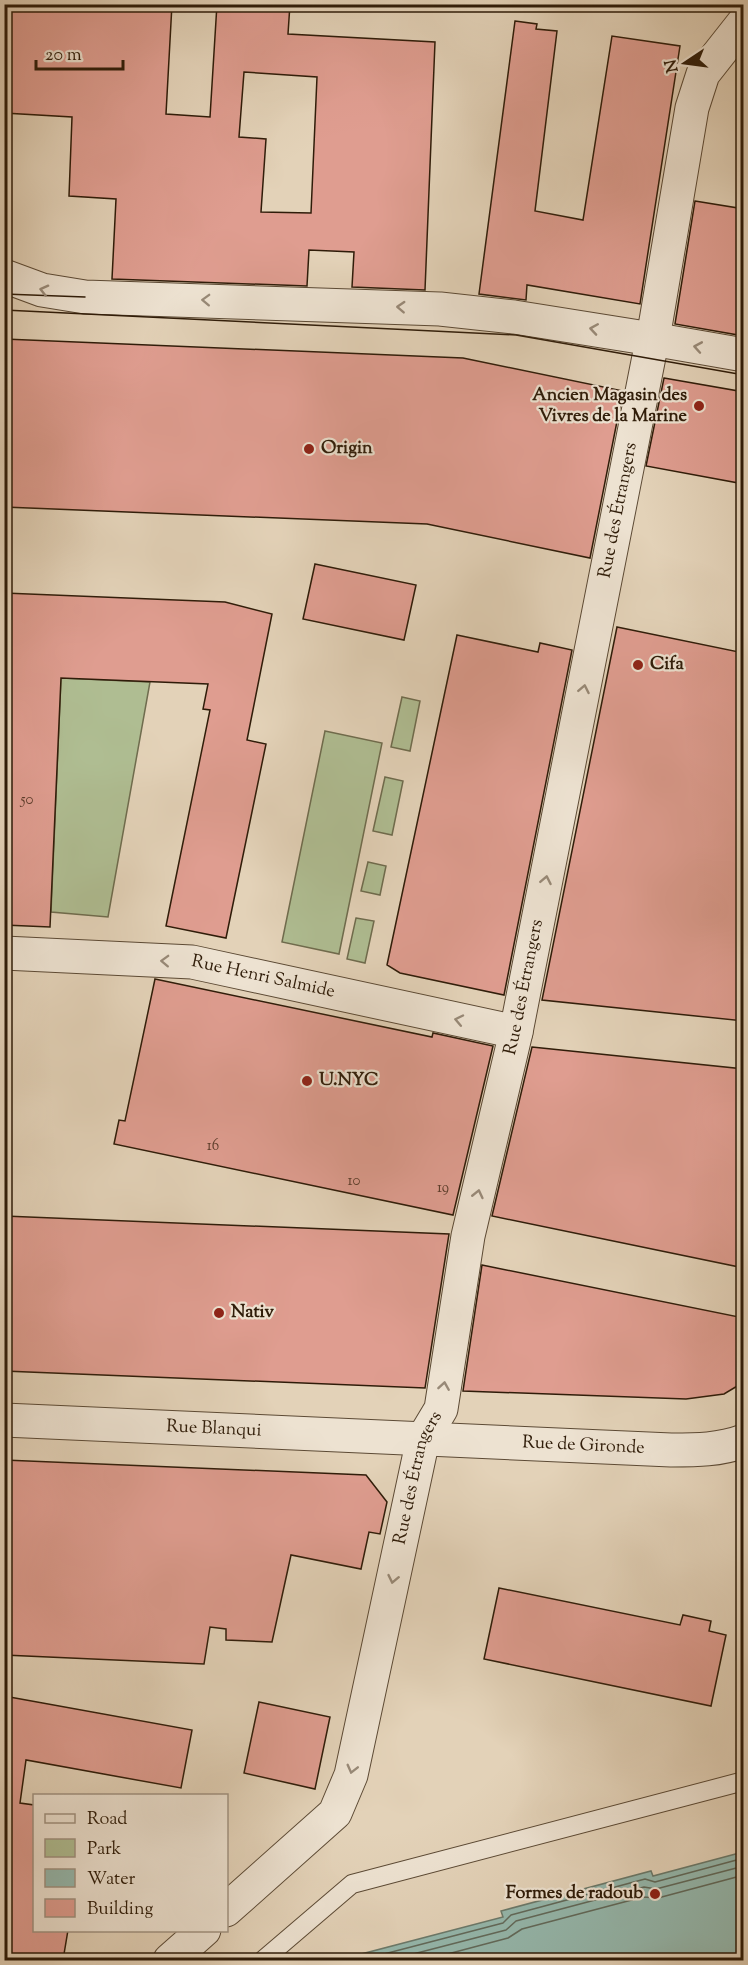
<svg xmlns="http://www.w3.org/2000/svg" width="748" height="1965" font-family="'Sorts Mill Goudy',serif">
<rect width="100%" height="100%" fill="#e3d2b8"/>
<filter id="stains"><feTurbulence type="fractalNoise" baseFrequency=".00333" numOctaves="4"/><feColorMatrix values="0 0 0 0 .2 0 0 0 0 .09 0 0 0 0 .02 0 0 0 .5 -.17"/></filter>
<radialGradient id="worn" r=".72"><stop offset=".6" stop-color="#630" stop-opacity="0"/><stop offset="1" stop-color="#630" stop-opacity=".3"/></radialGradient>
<!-- green -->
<path fill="#afbd92" stroke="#6f6c4e" stroke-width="1.5" d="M61 678 150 682 108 917 51 912Z
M402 697 420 701 410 751 391 747Z
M325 731 382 743 339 954 282 942Z
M385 777 403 781 392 835 373 831Z
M368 862 386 866 380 895 361 891Z
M356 918 374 921 365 963 347 959Z"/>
<!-- water -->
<path fill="#95b8ad" stroke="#6c7a6b" stroke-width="1.5" d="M743 1852V1960H326L340 1955 342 1959 503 1917 501 1911 651 1871 653 1876Z"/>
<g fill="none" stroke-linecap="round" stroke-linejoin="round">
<!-- shore -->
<path stroke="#626a5b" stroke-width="1.5" d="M361 1960 503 1923 511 1915 645 1879 655 1882 744 1858
M390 1960 506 1930 516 1921 644 1887 656 1889 744 1866
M425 1960 508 1938 522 1929 643 1897 658 1898 744 1875"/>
</g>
<!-- building -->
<path fill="#df9d90" stroke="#2f1c09" stroke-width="1.5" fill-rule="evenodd" d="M4 4H172L166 114 210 117 217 4H290L288 34 435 42 425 290 352 287 354 252 309 250 307 286 112 279 116 199 69 196 72 117 4 113ZM244 72 317 77 311 213 261 212 266 139 239 137Z
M515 21 537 24 536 29 557 31 535 211 583 220 612 36 680 46 640 304 527 285 526 300 479 294Z
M695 201 744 209V336L675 324Z
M4 339 463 358 623 391 590 558 427 524 4 507Z
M664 378 744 392V484L646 466Z
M315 564 416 585 404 640 303 619Z
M4 593 225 602 272 614 247 740 266 744 226 938 166 926 210 710 203 709 208 684 61 678 50 927 4 925Z
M617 627 744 653V1021L542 1000Z
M457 635 538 652 540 643 572 650 504 995 400 973 387 965Z
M155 979 432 1037 433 1033 493 1046 453 1215 114 1144 119 1120 125 1121Z
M532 1047 744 1069V1268L492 1216Z
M4 1216 449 1234 425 1388 4 1371Z
M482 1265 744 1318V1382L724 1394 686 1399 463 1391Z
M4 1460 366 1475 387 1502 380 1534 369 1532 361 1569 291 1555 272 1642 226 1640V1629L210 1627 204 1664 4 1655Z
M499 1588 680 1625 683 1615 711 1621 709 1631 726 1635 711 1706 484 1659Z
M4 1696 192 1730 181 1788 26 1760 20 1803 34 1805V1930H68L63 1960H30L4 1956Z
M259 1702 330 1717 315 1789 244 1773Z"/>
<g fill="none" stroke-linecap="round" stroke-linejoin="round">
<!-- service casing -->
<g stroke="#5c4a35" stroke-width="20">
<path id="service" d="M263 1960 352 1884 744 1781"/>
</g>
<!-- minor casing -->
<g stroke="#5c4a35" stroke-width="35">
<g id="minor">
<path d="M652 339 744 355"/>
<path id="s1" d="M4 953 192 962 516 1032"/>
<path id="s2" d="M4 1420 671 1450C696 1450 720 1450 744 1441"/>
<path id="s3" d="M226 1910 335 1813 351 1775 423 1439 441 1409 468 1236 516 1032 656 321 692 108 703 74 744 22"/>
<path d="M170 1960 204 1930"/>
</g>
</g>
<!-- tertiary casing -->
<g stroke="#5c4a35" stroke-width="35">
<path id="tertiary" d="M4 276 42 290 85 297 440 309 514 317 652 339"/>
</g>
<!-- service -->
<use href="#service" stroke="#ede2d1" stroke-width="18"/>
<!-- minor -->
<use href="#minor" stroke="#ede2d1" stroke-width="33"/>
<!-- tertiary -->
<use href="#tertiary" stroke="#ede2d1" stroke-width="33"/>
<!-- tram -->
<path stroke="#2f1c09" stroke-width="1.5" d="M4 294 85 297
M4 310 516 335 744 375"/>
</g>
<!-- one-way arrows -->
<defs><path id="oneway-chevron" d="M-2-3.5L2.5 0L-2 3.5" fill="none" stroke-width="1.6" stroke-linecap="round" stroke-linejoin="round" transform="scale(1.5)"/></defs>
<g stroke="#988977">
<use href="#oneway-chevron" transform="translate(44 290) rotate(-166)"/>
<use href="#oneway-chevron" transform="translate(206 300) rotate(-178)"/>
<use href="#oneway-chevron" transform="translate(401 307) rotate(-177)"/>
<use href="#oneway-chevron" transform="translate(594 329) rotate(-171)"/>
<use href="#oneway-chevron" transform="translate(698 347) rotate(-170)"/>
<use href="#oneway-chevron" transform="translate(584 689) rotate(-79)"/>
<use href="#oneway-chevron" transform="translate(546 880) rotate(-79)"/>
<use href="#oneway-chevron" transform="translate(165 961) rotate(-178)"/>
<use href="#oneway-chevron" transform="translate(459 1020) rotate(-168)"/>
<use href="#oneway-chevron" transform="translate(478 1194) rotate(-77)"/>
<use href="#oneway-chevron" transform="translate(444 1386) rotate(-81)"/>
<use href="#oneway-chevron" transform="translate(393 1579) rotate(102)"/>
<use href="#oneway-chevron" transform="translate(352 1769) rotate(104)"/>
</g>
<!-- markers -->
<g fill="#8f2418" stroke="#ede2d1" stroke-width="2">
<circle cx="699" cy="406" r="6"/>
<circle cx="309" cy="449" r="6"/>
<circle cx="638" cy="665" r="6"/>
<circle cx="307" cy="1081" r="6"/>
<circle cx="219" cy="1313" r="6"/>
<circle cx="655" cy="1894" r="6"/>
</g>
<g text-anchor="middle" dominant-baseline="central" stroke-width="4.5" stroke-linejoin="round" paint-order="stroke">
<!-- number labels -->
<g font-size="15" fill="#5b3c2b">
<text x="27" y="800">50</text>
<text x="213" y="1146">16</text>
<text x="354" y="1181">10</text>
<text x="443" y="1188">19</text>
</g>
<!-- poi labels -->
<g font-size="18" font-weight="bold" fill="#2f1c09" stroke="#ede2d1" text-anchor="start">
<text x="687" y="396" text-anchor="end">Ancien Magasin des<tspan x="687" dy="21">Vivres de la Marine</tspan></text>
<text x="321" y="449">Origin</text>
<text x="650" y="665">Cifa</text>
<text x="319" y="1081">U.NYC</text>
<text x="231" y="1313">Nativ</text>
<text x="643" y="1894" text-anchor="end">Formes de radoub</text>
</g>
<!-- street labels -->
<g font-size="18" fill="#2f1c09" stroke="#ede2d1">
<text stroke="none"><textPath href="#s3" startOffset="1482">Rue des Étrangers</textPath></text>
<text stroke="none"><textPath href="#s1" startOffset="261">Rue Henri Salmide</textPath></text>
<text stroke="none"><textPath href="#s3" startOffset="996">Rue des Étrangers</textPath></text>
<text stroke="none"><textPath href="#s2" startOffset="210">Rue Blanqui</textPath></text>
<text stroke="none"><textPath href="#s2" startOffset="580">Rue de Gironde</textPath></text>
<text stroke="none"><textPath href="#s3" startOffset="492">Rue des Étrangers</textPath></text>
</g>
</g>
<!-- margin -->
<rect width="748" height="1965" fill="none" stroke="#e3d2b8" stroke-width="24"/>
<rect x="6" y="6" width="736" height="1953" fill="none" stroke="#2f1c09" stroke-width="3"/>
<rect x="12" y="12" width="724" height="1941" fill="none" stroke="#2f1c09" stroke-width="1.5"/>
<!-- legend -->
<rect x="33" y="1794" width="195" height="138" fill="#ede2d1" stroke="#a19381" stroke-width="1.5"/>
<rect x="45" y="1814" width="30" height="9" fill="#ede2d1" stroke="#a19381" stroke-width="1.5"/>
<text x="87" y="1824" font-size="18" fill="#2f1c09">Road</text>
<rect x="45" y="1839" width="30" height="18" fill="#afbd92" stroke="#a19381" stroke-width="1.5"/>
<text x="87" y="1854" font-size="18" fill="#2f1c09">Park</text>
<rect x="45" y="1869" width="30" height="18" fill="#95b8ad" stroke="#a19381" stroke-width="1.5"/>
<text x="87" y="1884" font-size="18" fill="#2f1c09">Water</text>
<rect x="45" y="1899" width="30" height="18" fill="#df9d90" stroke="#a19381" stroke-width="1.5"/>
<text x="87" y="1914" font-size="18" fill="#2f1c09">Building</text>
<!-- north arrow -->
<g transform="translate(685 63) rotate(257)" stroke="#ede2d1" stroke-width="4.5" paint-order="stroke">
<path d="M0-4.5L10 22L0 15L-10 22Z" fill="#2f1c09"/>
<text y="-9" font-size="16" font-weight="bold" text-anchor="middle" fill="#2f1c09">N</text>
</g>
<!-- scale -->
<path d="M36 60v9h87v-9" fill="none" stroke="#2f1c09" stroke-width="3"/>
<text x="45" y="60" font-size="18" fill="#2f1c09" stroke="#ede2d1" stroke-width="4.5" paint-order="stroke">20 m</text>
<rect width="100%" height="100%" filter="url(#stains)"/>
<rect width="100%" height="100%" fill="url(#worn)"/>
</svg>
